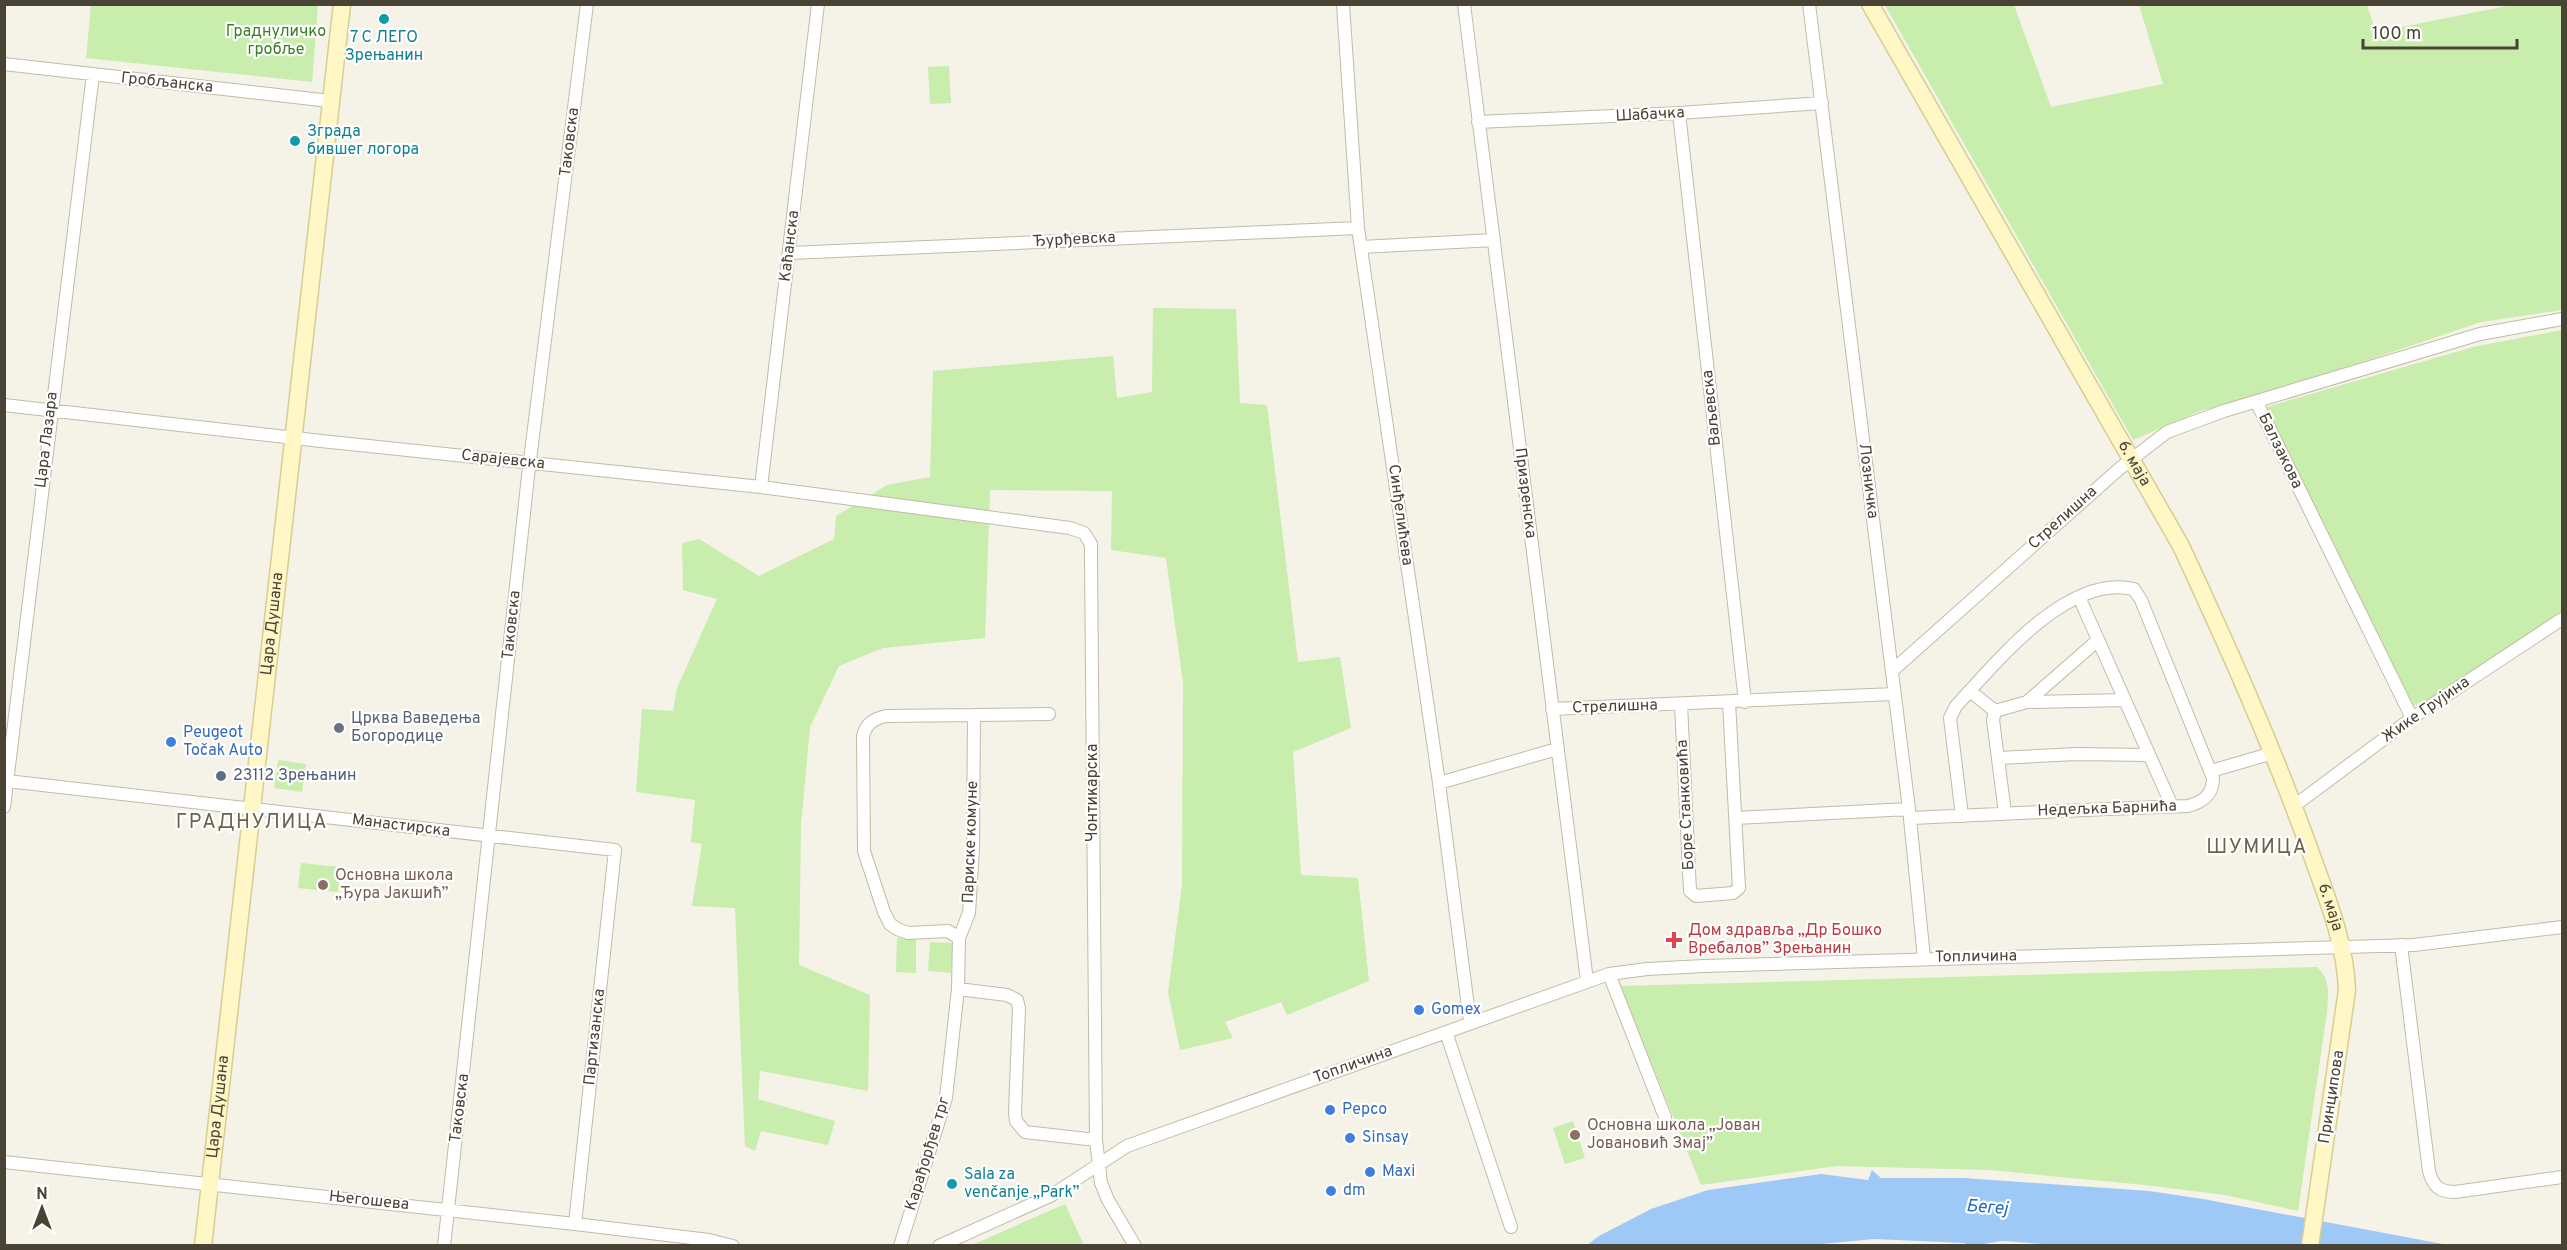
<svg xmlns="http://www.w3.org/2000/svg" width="2567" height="1250" font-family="Overpass,sans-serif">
<rect width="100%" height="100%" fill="#f5f2e7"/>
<!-- green -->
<path fill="#c8edac" d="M91 5H318L312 82 86 58Z
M1885 5H2014L2051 107 2163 84 2139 5H2367L2376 32 2512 5H2562V310L2481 322 2247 401 2203 410 2133 440Z
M949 66 951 103 930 104 928 67Z
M1153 308 1236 309 1240 403 1267 405 1298 662 1340 657 1351 728 1293 752 1301 875 1358 878 1369 981 1287 1015 1281 1002 1225 1022 1233 1038 1180 1050 1168 992 1182 885 1183 683 1166 558 1111 550 1112 491 990 490 985 638 883 648 839 666 810 727 801 825 799 965 870 995 868 1091 760 1071 758 1099 835 1121 828 1145 761 1131 755 1151 745 1146 735 908 692 906 702 844 691 842 695 800 636 792 642 709 673 711 677 688 717 599 683 590 682 543 699 539 759 576 834 539 836 516 887 485 930 477 933 371 1113 356 1117 398 1152 392Z
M2562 330V618L2421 707 2411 704 2351 579 2263 408 2473 347Z
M278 760 306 764 302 792 274 788Z
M301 863 340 867 338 892 298 888Z
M897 938H916V973L896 972Z
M930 942 953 943 951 973 928 971Z
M2317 967C2331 980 2328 994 2327 1012L2298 1211 2225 1195 2145 1185 1989 1170 1837 1166 1701 1185 1620 986Z
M1573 1121 1585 1158 1565 1164 1553 1128Z
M1065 1204 1084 1245H972Z"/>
<!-- water -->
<path fill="#9ec9f7" d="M1872 1170 1881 1178H1964L2149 1191 2203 1199 2448 1245 2070 1246 2002 1241 1971 1246 1964 1243 1874 1239 1802 1246H1586L1599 1236 1651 1209 1708 1190 1821 1174 1868 1180Z"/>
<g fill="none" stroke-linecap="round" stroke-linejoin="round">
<!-- street casing -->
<g stroke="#c1bba8" stroke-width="14">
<path id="street" d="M1343 4 1358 228 1439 783 1470 1022
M1464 4 1587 981
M1809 4 1909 809 1924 958
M4 64 330 101
M1679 113 1745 702
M1478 122 1679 113 1822 103
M1361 247 1494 240
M790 253 1358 228
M2257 403 2412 718
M4 405 321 441 761 487 1070 528 1084 533 1091 544V556L1096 1140 1101 1183 1108 1200 1135 1246
M761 487 818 4
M2079 597 2172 806
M1892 671 2119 469 2167 432 2224 411 2480 334 2562 319
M1970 691 1995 711
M2027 702 2098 640
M1681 704 1690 891 1696 896 1733 893 1739 888 1729 702
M1552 709 1894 694
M974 715 1049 714
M1998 758 2076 754 2149 755
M2211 771 2273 753
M7 781 615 850 575 1224
M1439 783 1557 749
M2294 806 2412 718 2562 619
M4 807 93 74
M2005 813 1993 720 1995 711 2027 702 2125 700
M1735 818 1909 809
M1910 818C2003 814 2095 809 2188 806 2203 802 2213 795 2213 778L2141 600 2134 589C2067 573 1996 663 1956 706L1950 718 1962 816
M2401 945 2429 1171C2433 1186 2439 1192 2455 1192L2562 1177
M1609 974 1665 1117
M958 989 1007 995 1017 1000 1019 1008 1015 1113 1016 1121 1025 1132 1096 1140
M1446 1032 1511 1227
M4 1162 575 1224 709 1240 733 1246
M444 1246 528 476 587 4
M900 1246 946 1098 958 989 959 938 969 913 973 849 974 715 886 716C873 719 866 724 863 736L864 851 884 912 890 924 897 929 908 933 948 931 959 938
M939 1246 1052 1195 1127 1146 1609 974 1647 969 1704 966 2414 945 2562 927"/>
</g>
<!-- secondary casing -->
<g stroke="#d8cd92" stroke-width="19">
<g id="secondary">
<path id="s1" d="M1870 4 2181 546C2227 645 2271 743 2308 845 2325 893 2345 939 2347 990L2310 1246"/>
<path id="s2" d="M203 1246 342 4"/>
</g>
</g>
<!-- street -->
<use href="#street" stroke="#fff" stroke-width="12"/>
<!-- secondary -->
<use href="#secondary" stroke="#fff7c6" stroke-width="16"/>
</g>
<!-- markers -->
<g fill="#0f9aa8" stroke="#fff" stroke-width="2">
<circle cx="384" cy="19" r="6"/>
<circle cx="295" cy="141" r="6"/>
<circle cx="952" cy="1184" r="6"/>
</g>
<circle fill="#6b7280" stroke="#fff" stroke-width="2" cx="339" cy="728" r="6"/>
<g fill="#3f7fe0" stroke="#fff" stroke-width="2">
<circle cx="171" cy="742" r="6"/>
<circle cx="1419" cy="1010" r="6"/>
<circle cx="1330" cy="1110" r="6"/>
<circle cx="1350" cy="1138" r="6"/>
<circle cx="1370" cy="1172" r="6"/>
<circle cx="1331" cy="1191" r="6"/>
</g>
<circle fill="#5c6f8a" stroke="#fff" stroke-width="2" cx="221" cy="776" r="6"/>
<g fill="#8d6e63" stroke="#fff" stroke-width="2">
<circle cx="323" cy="885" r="6"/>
<circle cx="1575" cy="1135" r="6"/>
</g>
<path fill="#e0444e" stroke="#fff" stroke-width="2" d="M1671 931h6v6h6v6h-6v6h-6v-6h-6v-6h6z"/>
<g text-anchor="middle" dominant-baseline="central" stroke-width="4.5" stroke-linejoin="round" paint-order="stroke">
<!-- park labels -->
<g font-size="16" fill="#3c8023" stroke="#fff">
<text x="276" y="32">Граднуличко<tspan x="276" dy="18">гробље</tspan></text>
</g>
<!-- culture labels -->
<g font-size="16" fill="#0d838f" stroke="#fff" text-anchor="start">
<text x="384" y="38" text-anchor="middle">7 С ЛЕГО<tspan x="384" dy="18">Зрењанин</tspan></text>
<text x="307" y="132">Зграда<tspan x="307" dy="18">бившег логора</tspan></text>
<text x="964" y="1175">Sala za<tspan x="964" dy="18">venčanje „Park”</tspan></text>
</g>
<!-- street labels -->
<g font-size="16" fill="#484335" stroke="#fff">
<text transform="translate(167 83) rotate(6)">Гробљанска</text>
<text transform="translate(1650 115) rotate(-3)">Шабачка</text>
<text transform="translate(570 142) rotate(-83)">Таковска</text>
<text transform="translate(1074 240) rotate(-3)">Ђурђевска</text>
<text transform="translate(790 246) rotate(-83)">Каћанска</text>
<text transform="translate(1712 408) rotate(-96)">Ваљевска</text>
<text transform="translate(47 440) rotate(-83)">Цара Лазара</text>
<text transform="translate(2280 451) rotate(64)">Балзакова</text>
<text transform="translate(503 460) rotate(6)">Сарајевска</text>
<text stroke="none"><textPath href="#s1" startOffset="530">6. маја</textPath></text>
<text transform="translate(1868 481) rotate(83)">Лозничка</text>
<text transform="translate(1525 493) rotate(83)">Призренска</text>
<text transform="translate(1400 515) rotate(82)">Синђелићева</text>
<text transform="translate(2063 518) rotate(-42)">Стрелишна</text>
<text stroke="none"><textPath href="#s2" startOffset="626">Цара Душана</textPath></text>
<text transform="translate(512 625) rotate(-84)">Таковска</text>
<text transform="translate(1615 707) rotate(-2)">Стрелишна</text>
<text transform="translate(2426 710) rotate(-35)">Жике Грујина</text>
<text transform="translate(1093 793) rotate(-90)">Чонтикарска</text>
<text transform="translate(1686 805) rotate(-93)">Боре Станковића</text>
<text transform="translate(2107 809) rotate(-2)">Недељка Барнића</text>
<text transform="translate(401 826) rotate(7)">Манастирска</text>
<text transform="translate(971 842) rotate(-88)">Париске комуне</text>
<text stroke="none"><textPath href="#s1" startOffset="1016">6. маја</textPath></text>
<text transform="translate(1976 957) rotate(-1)">Топличина</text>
<text transform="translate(595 1037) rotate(-84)">Партизанска</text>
<text transform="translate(1353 1065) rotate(-20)">Топличина</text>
<text transform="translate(2332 1097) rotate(-81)">Принципова</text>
<text stroke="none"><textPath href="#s2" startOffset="140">Цара Душана</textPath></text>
<text transform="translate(460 1108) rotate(-83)">Таковска</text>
<text transform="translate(928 1154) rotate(-73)">Карађорђев трг</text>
<text transform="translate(369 1201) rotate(6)">Његошева</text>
</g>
<!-- worship labels -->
<g font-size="16" fill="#5b616d" stroke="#fff" text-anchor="start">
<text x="351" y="719">Црква Ваведења<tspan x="351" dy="18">Богородице</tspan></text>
</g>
<!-- shop labels -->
<g font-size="16" fill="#366cbe" stroke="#fff" text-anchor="start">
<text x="183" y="733">Peugeot<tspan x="183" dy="18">Točak Auto</tspan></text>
<text x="1431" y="1010">Gomex</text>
<text x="1342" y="1110">Pepco</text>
<text x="1362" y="1138">Sinsay</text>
<text x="1382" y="1172">Maxi</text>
<text x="1343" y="1191">dm</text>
</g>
<!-- service labels -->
<g font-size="16" fill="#4e5e75" stroke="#fff" text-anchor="start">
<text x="233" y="776">23112 Зрењанин</text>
</g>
<!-- education labels -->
<g font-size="16" fill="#785e54" stroke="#fff" text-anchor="start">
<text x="335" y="876">Основна школа<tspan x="335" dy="18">„Ђура Јакшић”</tspan></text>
<text x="1587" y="1126">Основна школа „Јован<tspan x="1587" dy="18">Јовановић Змај”</tspan></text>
</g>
<!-- health labels -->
<g font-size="16" fill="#be3a42" stroke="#fff" text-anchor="start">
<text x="1688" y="931">Дом здравља „Др Бошко<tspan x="1688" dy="18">Вребалов” Зрењанин</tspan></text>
</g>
<!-- water labels -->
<g font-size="18" font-style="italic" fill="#246dbe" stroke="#fff">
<text transform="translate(1987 1208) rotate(4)">Бегеј</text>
</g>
<!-- quarter labels -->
<g font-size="20" letter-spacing="1.5" fill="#6c624b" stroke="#fff">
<text x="252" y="823">ГРАДНУЛИЦА</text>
<text x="2257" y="848">ШУМИЦА</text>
</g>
</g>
<!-- border -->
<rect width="2567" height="1250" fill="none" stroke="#484335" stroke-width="12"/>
<!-- north arrow -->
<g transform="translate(42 1208)" stroke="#ffffff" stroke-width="4.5" paint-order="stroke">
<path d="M0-4.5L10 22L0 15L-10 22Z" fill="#484335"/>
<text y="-9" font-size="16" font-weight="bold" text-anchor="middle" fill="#484335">N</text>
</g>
<!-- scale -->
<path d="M2363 39v9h154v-9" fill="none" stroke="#484335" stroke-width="3"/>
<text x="2372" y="39" font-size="18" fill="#484335" stroke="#ffffff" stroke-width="4.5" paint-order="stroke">100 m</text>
</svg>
